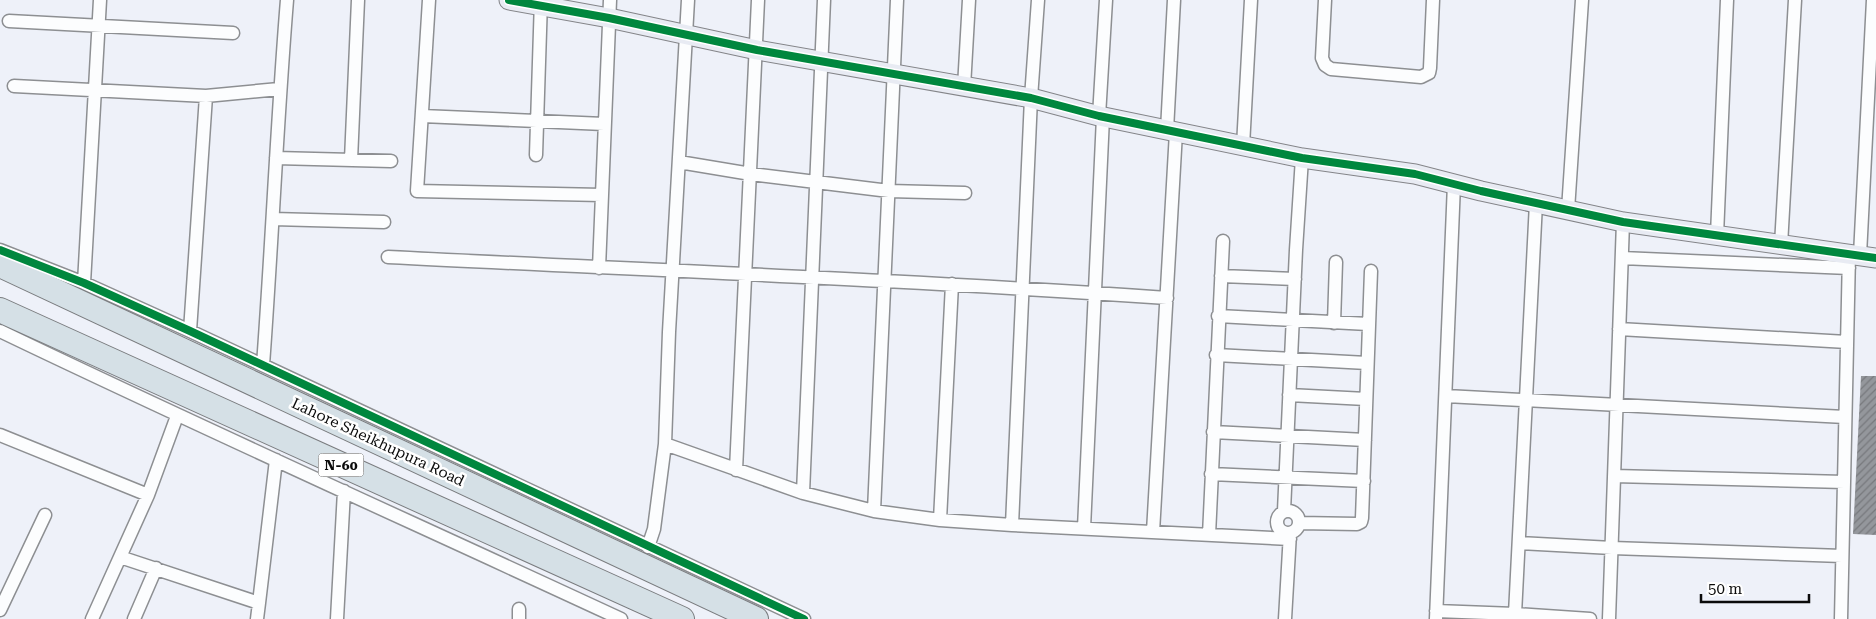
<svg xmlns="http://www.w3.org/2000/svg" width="1876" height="619" font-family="'Roboto Serif',serif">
<defs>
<pattern id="building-hatch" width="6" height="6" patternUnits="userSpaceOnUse" patternTransform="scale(1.25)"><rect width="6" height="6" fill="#94979c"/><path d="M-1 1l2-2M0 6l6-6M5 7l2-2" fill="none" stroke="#77797d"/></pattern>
</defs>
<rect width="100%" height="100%" fill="#eef1f9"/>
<!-- building -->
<path fill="url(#building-hatch)" d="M1861 376H1876V535L1853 534Z"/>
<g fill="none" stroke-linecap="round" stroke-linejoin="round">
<!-- street casing -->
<g stroke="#8d8f92" stroke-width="15">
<path id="street" d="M429 0 417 191 602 195
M1325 0 1322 58 1325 65 1331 69 1421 77 1429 73 1430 68 1433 0
M9 21 233 33
M14 86 206 96 279 89
M964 87 969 0
M422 116 604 124
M1099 116 1106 0
M1167 130 1174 0
M1243 146 1251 0
M536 155 541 0
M276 158 391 161
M351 160 358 0
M679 162 751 174 889 191 965 193
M1536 203 1515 614 1590 619
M1568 210 1582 0
M273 219 384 222
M1717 235 1727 0
M1781 245 1795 0
M0 250 84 283 190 331 804 619
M1860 255 1873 0
M388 257C647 270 907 280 1167 298
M1622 258 1849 268
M599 268 610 0
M1221 276 1295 279
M84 283 100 0
M1218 316 1368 324
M1334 323 1336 262
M1619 329 1847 342
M0 331C206 430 414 523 621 619
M190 331 206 96
M1216 355 1367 363
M263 365C272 244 277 122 287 0
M1289 395 1366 399
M1446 396 1845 417
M1213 432 1365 440
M0 435 148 495
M665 444 803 493 874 511 940 520 1012 525 1290 539
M736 470 758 0
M1211 474 1364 481
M1614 476 1844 482
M803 493 824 0
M874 511 897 0
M1284 511 1296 250 1302 158
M1277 522a11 11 0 1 1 22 0a11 11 0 1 1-22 0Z
M940 520 952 284
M1299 523 1357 524 1361 522 1362 518 1371 271
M1012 525 1031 98 1038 0
M1084 528 1103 117
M1153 532 1176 132
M1209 535 1223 241
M1519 543 1612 548 1842 556
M648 547 654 529 665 444 669 332 688 0
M120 557 259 603 276 460
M0 610 45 515
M1436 611 1515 614
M92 619 148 495 177 416
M134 619 156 568
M257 619 259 603
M337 619 344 491
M519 619V609
M1285 619 1290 533
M1436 619 1454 184
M1609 619 1623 222
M1841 619 1849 254"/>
</g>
<!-- secondary casing -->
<g stroke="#848589" stroke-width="21">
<path id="secondary" d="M509 0 609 18 757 50 1031 98 1099 116 1302 158 1415 174 1481 191 1623 222 1876 258"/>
</g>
<!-- highway casing -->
<g stroke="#7a7c7f" stroke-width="26">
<path id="highway" d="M0 265 756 619
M0 310 682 619"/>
</g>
<!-- street -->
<use href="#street" stroke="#fcfdfe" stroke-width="12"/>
<!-- secondary -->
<use href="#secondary" stroke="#e8ebf3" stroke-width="19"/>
<!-- highway -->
<use href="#highway" stroke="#d5e0e6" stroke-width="24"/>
<!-- cycleway casing -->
<g stroke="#fff" stroke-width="11">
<path id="cycleway" d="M509 0 609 18 757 50 1031 98 1099 116 1302 158 1415 174 1481 191 1623 222 1876 258
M0 250 84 283 190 331 804 619"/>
</g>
<!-- cycleway -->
<use href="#cycleway" stroke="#00873e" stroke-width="8"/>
</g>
<g text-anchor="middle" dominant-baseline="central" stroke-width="5" stroke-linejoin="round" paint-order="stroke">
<!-- shield labels -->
<rect fill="#fff" stroke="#545454" stroke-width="1" x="318.5" y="453.5" width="45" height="23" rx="4"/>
<g font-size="14" font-weight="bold" fill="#0b0b0b">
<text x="341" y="465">N-60</text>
</g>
<!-- street labels -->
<g font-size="15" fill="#0b0b0b" stroke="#fff">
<text transform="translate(378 442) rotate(25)">Lahore Sheikhupura Road</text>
</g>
</g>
<!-- scale -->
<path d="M1701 594v8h108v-8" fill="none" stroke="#0b0b0b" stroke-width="2.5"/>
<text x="1708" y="594" font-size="15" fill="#0b0b0b" stroke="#ffffff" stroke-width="4" paint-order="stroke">50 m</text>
</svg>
